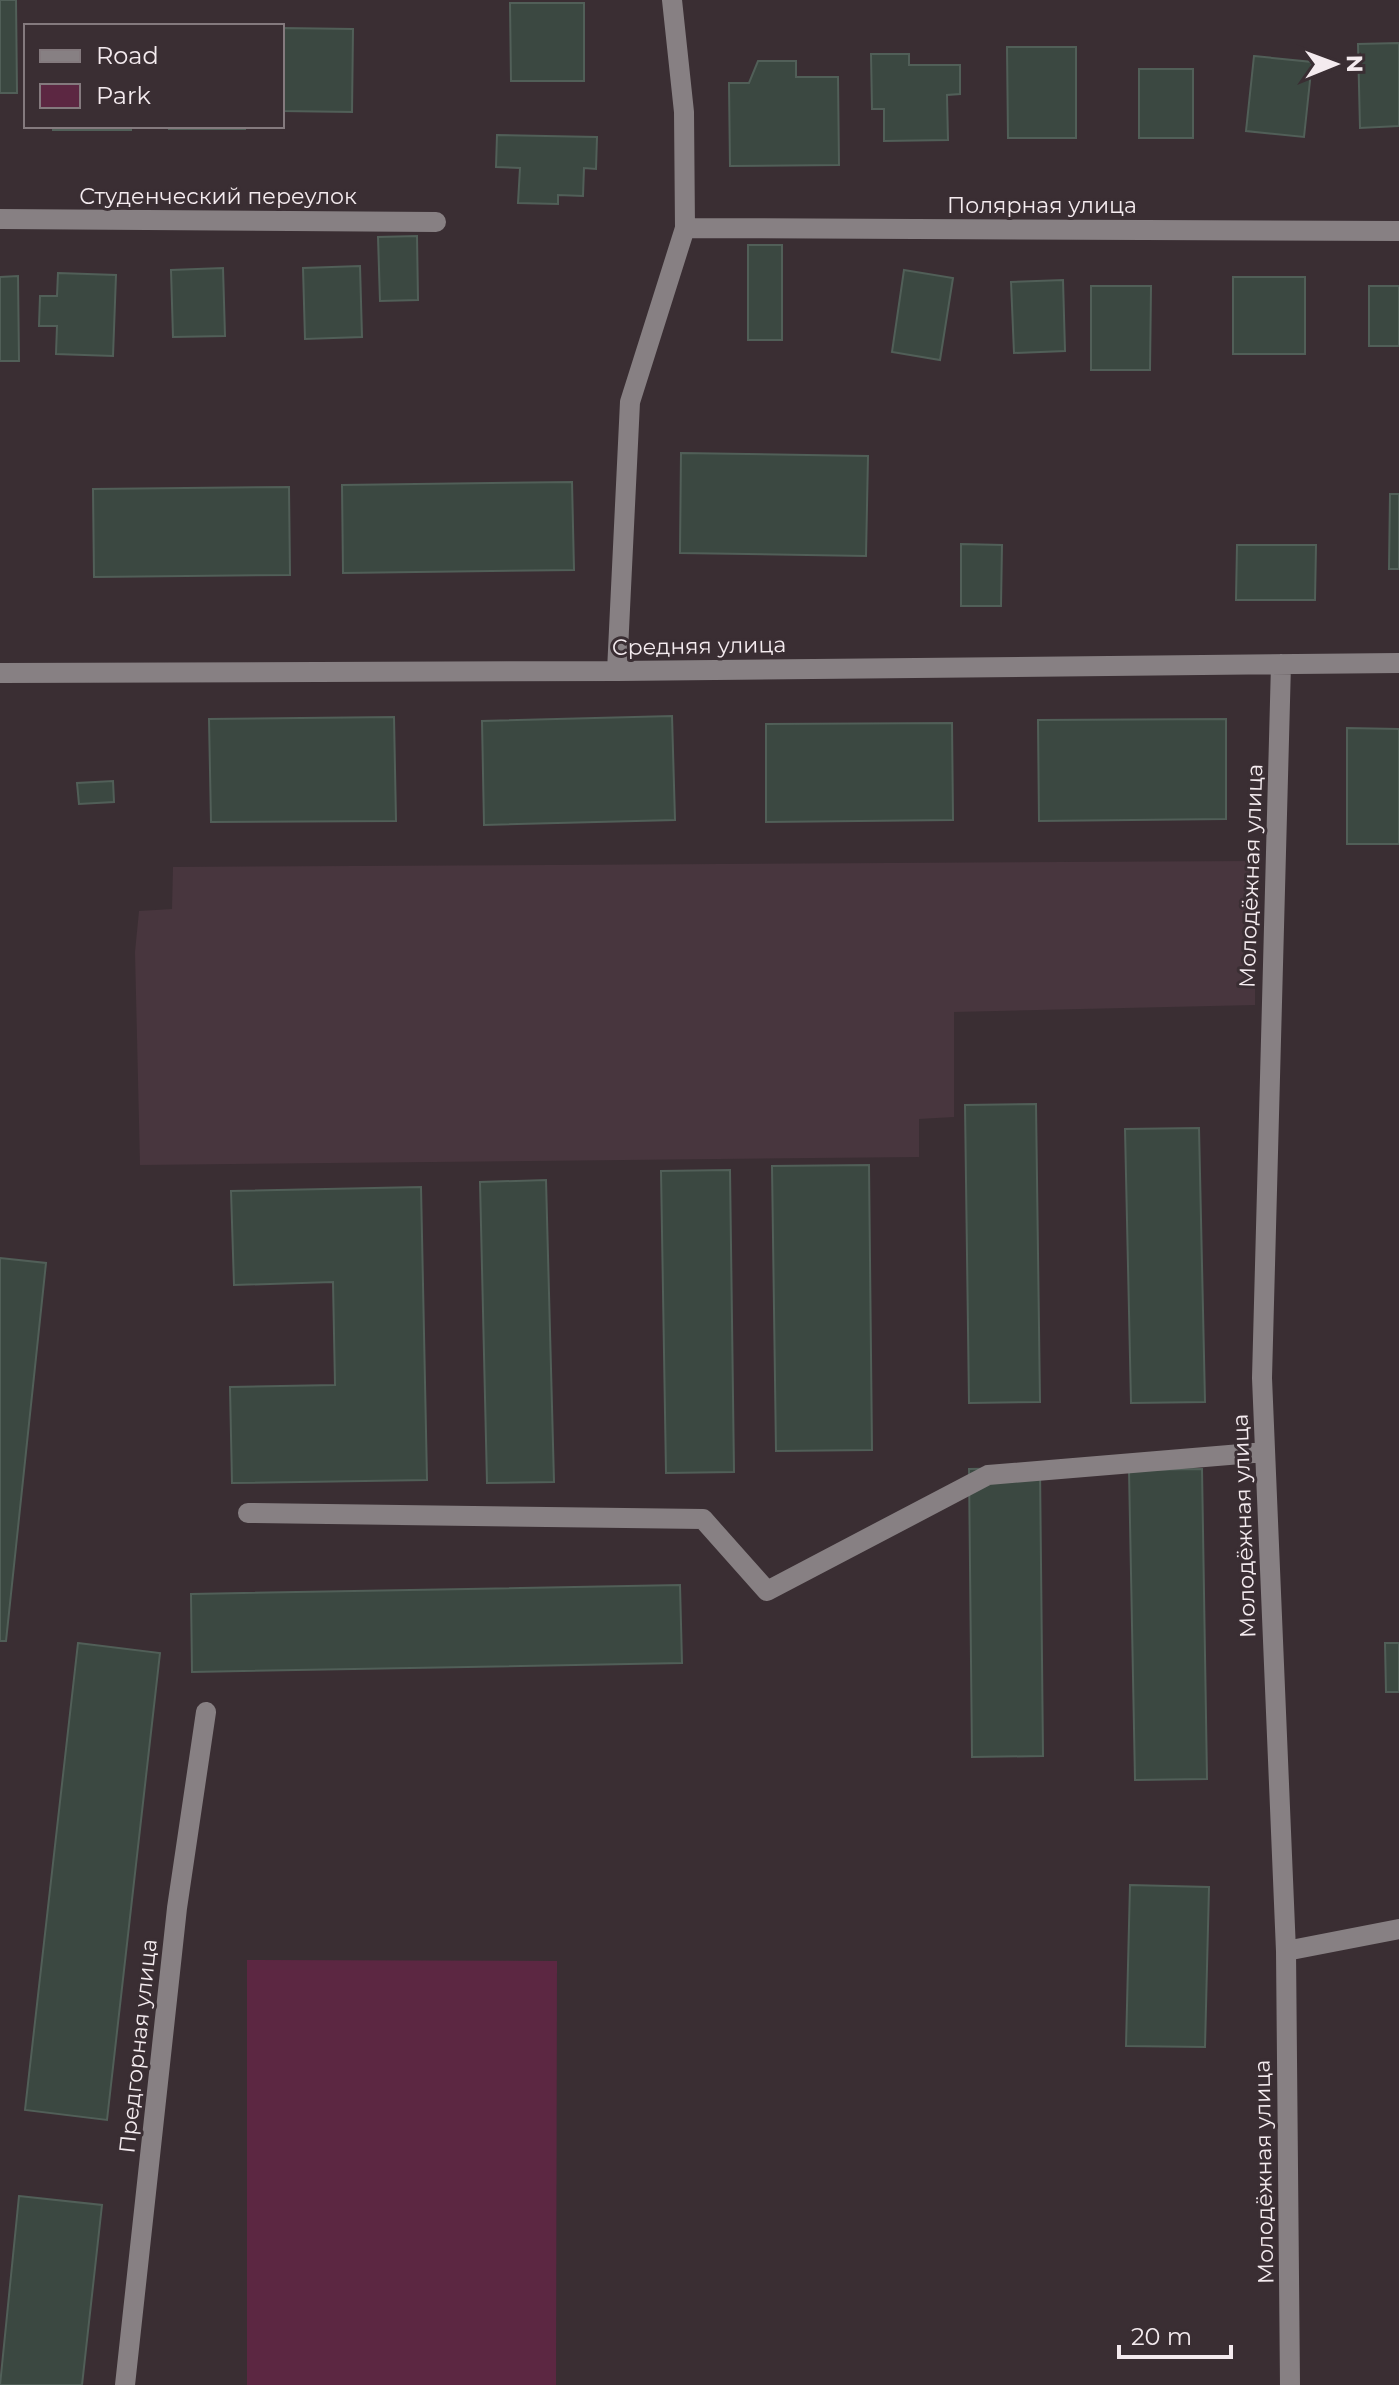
<svg xmlns="http://www.w3.org/2000/svg" width="1399" height="2385" font-family="Montserrat,sans-serif">
<rect width="100%" height="100%" fill="#3a2e33"/>
<!-- built -->
<path fill="#48363e" d="M1255 861V1005L954 1012V1117L919 1119V1157L140 1165 135 952 139 911 172 909 173 867Z"/>
<!-- green -->
<path fill="#5c2742" d="M247 1960 557 1961 556 2385H247Z"/>
<!-- building -->
<path fill="#3b4841" stroke="#515f58" stroke-width="2" d="M0 0H16L17 93H0Z
M510 3H584V81H511Z
M282 28 353 29 352 112 282 111Z
M1399 43V126L1360 128 1358 44Z
M1007 47H1076V138H1008Z
M871 54H909V65H960V94L947 95 948 140 884 141V109H872Z
M1254 56 1312 62 1304 137 1246 131Z
M758 61H796V77H838L839 165 730 166 729 83H749Z
M1139 69H1193V138H1139Z
M53 126H131V130H53Z
M169 126H245V129H169Z
M497 135 597 137 596 169 584 168 583 196 558 195V204L518 203 520 168 496 167Z
M417 236 418 300 380 301 378 237Z
M748 245H782V340H748Z
M360 266 362 337 305 339 303 268Z
M223 268 225 336 173 337 171 270Z
M904 270 953 278 940 360 892 352Z
M58 273 116 275 113 356 56 354 57 326H39L40 296H57Z
M18 276 19 361H0V277Z
M1233 277H1305V354H1233Z
M1063 280 1065 351 1014 353 1011 282Z
M1091 286H1151L1150 370H1091Z
M1369 286H1399V346H1369Z
M681 453 868 456 866 556 680 553Z
M572 482 574 570 343 573 342 485Z
M289 487 290 575 94 577 93 489Z
M1390 494H1399V569H1389Z
M961 544 1002 545 1001 606H961Z
M1237 545H1316L1315 600H1236Z
M672 716 675 820 484 825 482 721Z
M394 717 396 821 211 822 209 719Z
M1226 719V819L1039 821 1038 720Z
M952 723 953 820 766 822V724Z
M1347 728 1399 729V844H1347Z
M113 781 114 802 79 804 77 783Z
M1036 1104 1040 1402 969 1403 965 1105Z
M1199 1128 1205 1402 1131 1403 1125 1129Z
M869 1165 872 1450 776 1451 772 1166Z
M730 1170 734 1472 666 1473 661 1171Z
M546 1180 554 1482 487 1483 480 1182Z
M421 1187 427 1480 232 1483 230 1387 335 1385 333 1282 234 1285 231 1191Z
M0 1258 46 1263 6 1641H0Z
M1040 1468 1043 1756 972 1757 969 1469Z
M1202 1469 1207 1779 1135 1780 1129 1470Z
M680 1585 682 1663 192 1672 191 1594Z
M78 1643 160 1653 107 2120 25 2110Z
M1385 1643H1399V1692H1386Z
M1130 1885 1209 1887 1205 2047 1126 2046Z
M19 2196 102 2205 82 2385H0Z"/>
<g fill="none" stroke-linecap="round" stroke-linejoin="round">
<!-- minor -->
<path stroke="#878083" stroke-width="20" d="M0 219 436 222
M685 228 1399 231
M1281 664 1262 1378 1286 1951 1290 2385
M617 671 630 402 685 228 684 112 672 0
M0 673 617 671 1399 663
M248 1513 703 1519 767 1591 988 1475 1265 1452
M1286 1951 1399 1929
M125 2385 177 1908 206 1712"/>
</g>
<g text-anchor="middle" dominant-baseline="central" stroke-width="6" stroke-linejoin="round" paint-order="stroke">
<!-- street labels -->
<g font-size="22" fill="#f4ebef" stroke="#3a2e33">
<text x="218" y="196">Студенческий переулок</text>
<text x="1042" y="205">Полярная улица</text>
<text transform="translate(699 646) rotate(-1)">Средняя улица</text>
<text transform="translate(1251 876) rotate(-88)">Молодёжная улица</text>
<text transform="translate(1244 1526) rotate(-92)">Молодёжная улица</text>
<text transform="translate(138 2046) rotate(-84)">Предгорная улица</text>
<text transform="translate(1264 2172) rotate(-91)">Молодёжная улица</text>
</g>
</g>
<!-- legend -->
<rect x="24" y="24" width="260" height="104" fill="#3a2e33" stroke="#847a7e" stroke-width="2"/>
<rect x="40" y="50" width="40" height="12" fill="#878083" stroke="#847a7e" stroke-width="2"/>
<text x="96" y="64" font-size="24" fill="#f4ebef">Road</text>
<rect x="40" y="84" width="40" height="24" fill="#5c2742" stroke="#847a7e" stroke-width="2"/>
<text x="96" y="104" font-size="24" fill="#f4ebef">Park</text>
<!-- north arrow -->
<g transform="translate(1335 64) rotate(89)" stroke="#3a2e33" stroke-width="6" paint-order="stroke">
<path d="M0-6L14 30L0 20L-14 30Z" fill="#f4ebef"/>
<text y="-12" font-size="22" font-weight="bold" text-anchor="middle" fill="#f4ebef">N</text>
</g>
<!-- scale -->
<path d="M1119 2345v12h112v-12" fill="none" stroke="#f4ebef" stroke-width="4"/>
<text x="1131" y="2345" font-size="24" fill="#f4ebef" stroke="#3a2e33" stroke-width="6" paint-order="stroke">20 m</text>
</svg>
